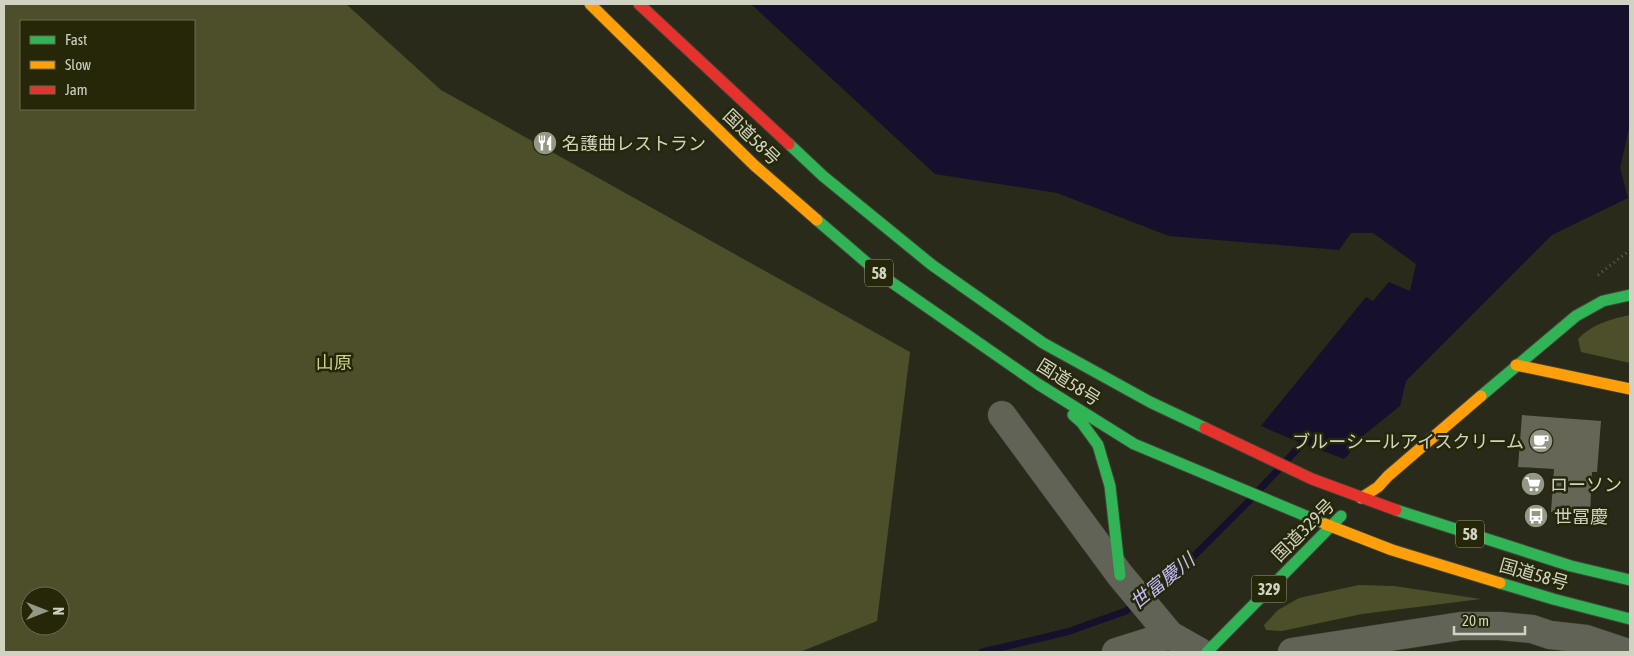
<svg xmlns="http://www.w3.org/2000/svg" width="1634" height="656" font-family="'Asap Condensed','Noto Sans JP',sans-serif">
<rect width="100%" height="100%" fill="#292a1a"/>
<!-- green -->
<path fill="#4d4f2b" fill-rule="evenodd" d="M4 4H346L441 90 910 352 877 621 800 652H4ZM21 21H194V109H21ZM30 596H60V626H30Z
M1630 315V363L1581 352 1578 339C1592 324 1611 319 1630 315Z
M1359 585 1394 586 1481 599 1362 614 1282 631 1266 630 1264 625 1278 610 1299 598Z"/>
<!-- water -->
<path fill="#17102c" d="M751 4H1630V124L1620 168 1628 198 1552 235 1406 381 1400 406 1349 447 1350 453 1344 459 1260 427 1366 297 1373 301 1389 282 1410 291 1416 264 1373 233H1351L1339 250 1169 236 1057 193 935 174Z"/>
<!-- pier -->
<path fill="#292a1a" d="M1259 425 1333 458 1301 447 1259 429 1258 427Z"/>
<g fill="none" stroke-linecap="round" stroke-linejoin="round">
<!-- stream -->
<path stroke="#17102c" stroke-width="7" d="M1286 461 1302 444
M1259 490 1279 469
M1144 597 1173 577 1250 500
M982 652 1067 632 1126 611 1135 604"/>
</g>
<!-- building -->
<path fill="#656656" d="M1522 415 1601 421 1597 472H1592L1590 515 1551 512 1554 469 1518 467Z"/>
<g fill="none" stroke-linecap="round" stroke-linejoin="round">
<!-- street casing -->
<g stroke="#434437" stroke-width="29">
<path id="street" d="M1002 415 1120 575 1170 635 1200 652
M1116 652 1170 635
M1292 652 1461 626H1500L1532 629 1550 635 1586 639 1625 652"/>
</g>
<!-- fast casing -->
<g stroke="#434437" stroke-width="13">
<path id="fast" d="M789 144 823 176 932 265 1043 343 1150 402 1205 428
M817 220 881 275 1038 384 1134 444 1325 524
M1481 396 1576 316 1603 301 1630 295
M1073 415 1082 423 1098 445 1110 486 1120 575
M1396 510 1571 566 1630 580
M1500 583 1553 599 1630 619
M1207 652 1341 516"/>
</g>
<!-- slow casing -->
<g stroke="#434437" stroke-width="13">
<path id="slow" d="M590 4 754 165 817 220
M1516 365 1630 389
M1361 498 1378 487 1388 476 1481 396
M1325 524 1392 550 1500 583"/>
</g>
<!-- jam casing -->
<g stroke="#434437" stroke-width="13">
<path id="jam" d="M639 4 789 144
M1205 428 1312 479 1396 510"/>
</g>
<!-- path -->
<path stroke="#64655a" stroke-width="3" stroke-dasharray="1 4" stroke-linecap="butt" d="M1598 275 1630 250"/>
<!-- street -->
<use href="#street" stroke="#626357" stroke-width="28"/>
<!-- fast -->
<use href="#fast" stroke="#30b455" stroke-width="11"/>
<!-- slow -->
<use href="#slow" stroke="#ff9f0a" stroke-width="11"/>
<!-- jam -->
<use href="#jam" stroke="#e5322d" stroke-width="11"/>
</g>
<!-- icons -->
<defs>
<g id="restaurant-disc" transform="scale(1.25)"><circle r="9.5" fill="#969887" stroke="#252708"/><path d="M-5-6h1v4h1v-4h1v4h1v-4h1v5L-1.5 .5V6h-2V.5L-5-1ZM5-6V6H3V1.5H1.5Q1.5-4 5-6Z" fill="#fff"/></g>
<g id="cafe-disc" transform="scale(1.25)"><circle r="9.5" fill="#969887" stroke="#252708"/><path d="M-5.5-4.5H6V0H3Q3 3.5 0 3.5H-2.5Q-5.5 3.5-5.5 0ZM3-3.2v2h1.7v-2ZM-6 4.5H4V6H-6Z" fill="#fff"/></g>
<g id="supermarket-disc" transform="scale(1.25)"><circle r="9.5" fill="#969887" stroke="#252708"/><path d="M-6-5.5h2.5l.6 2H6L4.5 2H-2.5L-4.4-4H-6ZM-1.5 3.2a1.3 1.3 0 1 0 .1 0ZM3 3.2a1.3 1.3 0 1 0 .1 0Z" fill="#fff"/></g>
<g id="bus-disc" transform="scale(1.25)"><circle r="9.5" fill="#969887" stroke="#252708"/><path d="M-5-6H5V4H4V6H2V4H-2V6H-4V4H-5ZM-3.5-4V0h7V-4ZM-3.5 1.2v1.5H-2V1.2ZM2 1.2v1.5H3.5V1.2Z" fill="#fff"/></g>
</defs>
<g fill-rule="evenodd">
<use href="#restaurant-disc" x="545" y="143"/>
<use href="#cafe-disc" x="1541" y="441"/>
<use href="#supermarket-disc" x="1533" y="484"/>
<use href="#bus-disc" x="1536" y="516"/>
</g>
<g text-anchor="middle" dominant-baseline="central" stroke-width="5" stroke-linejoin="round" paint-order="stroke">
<!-- shield labels -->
<g fill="#252708" stroke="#9d9f8a" stroke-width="1">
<rect x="865" y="259.5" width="28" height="27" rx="4"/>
<rect x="1456" y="520.5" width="28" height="27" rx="4"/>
<rect x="1251.5" y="575.5" width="35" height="27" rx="4"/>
</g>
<g font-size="16" font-weight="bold" fill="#d1d3c2">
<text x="879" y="273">58</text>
<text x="1470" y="534">58</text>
<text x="1269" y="589">329</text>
</g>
<!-- street labels -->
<g font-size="18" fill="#d1d3c2" stroke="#252708">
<text transform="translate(752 137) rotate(44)">国道58号</text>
<text transform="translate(1069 382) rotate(32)">国道58号</text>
<text transform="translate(1303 530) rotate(-45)">国道329号</text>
<text transform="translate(1534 574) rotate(16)">国道58号</text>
</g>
<!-- poi labels -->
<g font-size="18" fill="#d1d3c2" stroke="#252708" text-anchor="start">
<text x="562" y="143">名護曲レストラン</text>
<text x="1524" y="441" text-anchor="end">ブルーシールアイスクリーム</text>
<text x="1550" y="484">ローソン</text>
<text x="1554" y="516">世冨慶</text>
</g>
<!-- park labels -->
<g font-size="18" fill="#cbd089" stroke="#252708">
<text x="334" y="362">山原</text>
</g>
<!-- water labels -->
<g font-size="19" font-style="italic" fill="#c5bcfe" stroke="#252708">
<text transform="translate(1162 581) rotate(-39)">世富慶川</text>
</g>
</g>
<!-- border -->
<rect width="1634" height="656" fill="none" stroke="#d1d3c2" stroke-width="10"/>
<!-- legend -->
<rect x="20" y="20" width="175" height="90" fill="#252708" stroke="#6a6c52"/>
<rect x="30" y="36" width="25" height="8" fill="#30b455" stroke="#6a6c52"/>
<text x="65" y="45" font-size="15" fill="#d1d3c2">Fast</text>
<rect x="30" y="61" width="25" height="8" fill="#ff9f0a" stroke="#6a6c52"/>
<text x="65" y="70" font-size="15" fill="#d1d3c2">Slow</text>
<rect x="30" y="86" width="25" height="8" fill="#e5322d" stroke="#6a6c52"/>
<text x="65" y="95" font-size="15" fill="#d1d3c2">Jam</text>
<!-- north arrow -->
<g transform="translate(45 611) rotate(90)"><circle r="24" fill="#252708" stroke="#6a6c52"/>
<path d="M0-4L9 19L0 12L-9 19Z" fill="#969887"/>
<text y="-8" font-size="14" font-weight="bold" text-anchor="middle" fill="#d1d3c2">N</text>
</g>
<!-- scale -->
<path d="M1454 626v8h71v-8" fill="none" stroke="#d1d3c2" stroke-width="2.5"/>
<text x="1462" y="626" font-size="15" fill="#d1d3c2" stroke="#252708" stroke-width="4" paint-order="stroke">20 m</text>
</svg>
